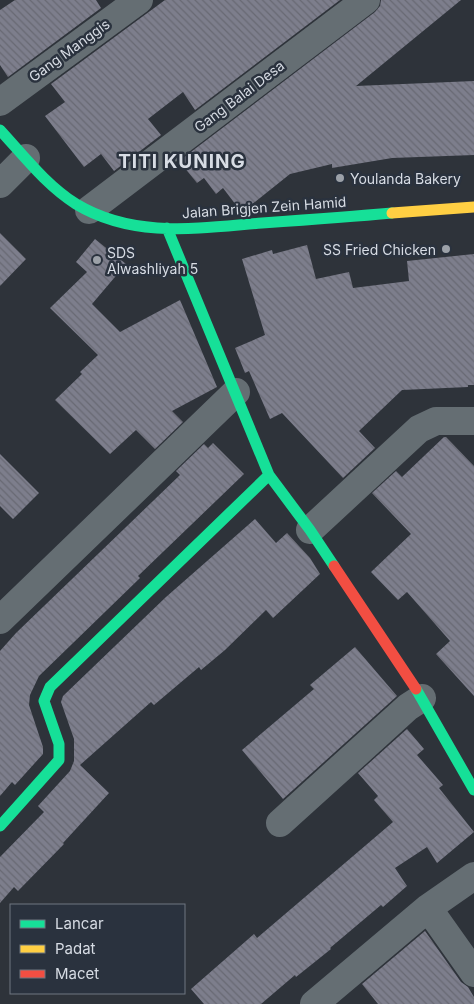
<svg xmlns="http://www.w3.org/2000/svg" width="474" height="1004" font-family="Inter,sans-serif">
<defs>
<pattern id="building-back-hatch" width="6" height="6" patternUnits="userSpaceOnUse" patternTransform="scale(1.25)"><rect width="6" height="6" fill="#7d7e8c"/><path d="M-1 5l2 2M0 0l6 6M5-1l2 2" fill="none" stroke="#686973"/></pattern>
</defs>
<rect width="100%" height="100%" fill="#2e333a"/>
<!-- building -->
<path fill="url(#building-back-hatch)" d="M15 0H96L101 8 8 77 0 65V10Z
M165 0H340L195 110 183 92 148 119 161 135 114 171 101 154 84 167 45 116 65 102 51 84Z
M381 0H461L356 86 474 81V155L392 158 332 168V164L290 174 246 209H239L223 188 216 194 204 178 197 183 179 161 375 12 380 6Z
M0 233 26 259 0 286Z
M95 239 126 264 92 304 120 332 180 300 217 387 172 411 183 422 155 449 136 430 110 454 55 400 82 374 80 372 98 355 50 308 87 272 76 262Z
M307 245 316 279 349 272 353 288 409 281 407 261 474 254V385H468V387L402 390 359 431 375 448 343 478 282 413 270 419 249 371 245 373 235 348 265 335 242 259 272 250 273 254Z
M444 437H446L474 466V696L436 654 450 641 407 592 398 600 371 572 411 534 372 493 396 471 402 477Z
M213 443 244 474 138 576 140 578 39 676 30 695 29 705 43 747V754L15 785 12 782 0 796V651L16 633 180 475 176 471 204 444 208 448Z
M0 454 39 493 13 519 0 506Z
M255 519 276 543 287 533 310 558 320 574 273 618 266 610 225 650 201 670 199 667 154 705 151 702 80 765 109 793 63 843 64 844 18 891 14 887 0 903V857L44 812 38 806 70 771 74 761V739L61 702 63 696 166 597Z
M355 647 397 696 283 799 242 750 314 689 310 685Z
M407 729 424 749 417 755 443 785 439 788 474 832 437 863 427 847 395 868 407 886 383 907 381 905 330 948 331 949 296 977 295 975 261 1004H204L191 989 254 934 257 938 393 822 374 800 378 796 358 773Z
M425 931 461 982 468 987 474 997V1004H378L362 984Z"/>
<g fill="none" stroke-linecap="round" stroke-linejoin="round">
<!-- street -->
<path stroke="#656e73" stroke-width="28" d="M0 102 139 0
M0 184 26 158
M89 210 366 0
M310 530 419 429 436 421H474
M0 620 236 392
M280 823 408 707 422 698
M428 908 474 973
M314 1004 428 908 474 876"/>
<!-- fast -->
<path stroke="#16e098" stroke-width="11" d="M0 130C24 156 46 185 76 204 134 239 200 228 262 223 305 220 348 217 392 213
M167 228 269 475 310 530 334 566
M416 689 474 790
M0 826 59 760V744L44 701 50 687 269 475"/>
<!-- slow -->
<path stroke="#ffcf43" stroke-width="11" d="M392 213 474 207"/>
<!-- jam -->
<path stroke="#f24e42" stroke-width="11" d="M334 566 416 689"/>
</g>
<!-- markers -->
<g fill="#9ca1a8" stroke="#2a323e" stroke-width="2">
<circle cx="340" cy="178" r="5"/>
<circle cx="446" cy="249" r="5"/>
<circle cx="97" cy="260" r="5"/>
</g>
<g text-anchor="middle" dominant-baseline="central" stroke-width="5" stroke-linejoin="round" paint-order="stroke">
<!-- street labels -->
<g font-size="14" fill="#d7dce4" stroke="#2a323e">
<text transform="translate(69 50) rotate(-36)">Gang Manggis</text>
<text transform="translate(239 96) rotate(-37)">Gang Balai Desa</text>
<text transform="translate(264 207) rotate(-4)">Jalan Brigjen Zein Hamid</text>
</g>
<!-- poi labels -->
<g font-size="14" fill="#d7dce4" stroke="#2a323e" text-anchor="start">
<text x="350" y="178">Youlanda Bakery</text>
<text x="436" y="249" text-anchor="end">SS Fried Chicken</text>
<text x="107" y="252">SDS<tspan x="107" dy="16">Alwashliyah 5</tspan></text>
</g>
<!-- district labels -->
<g font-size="19" font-weight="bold" letter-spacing="1" fill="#d7dce4" stroke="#2a323e">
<text x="182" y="161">TITI KUNING</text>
</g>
</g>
<!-- legend -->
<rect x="10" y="904" width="175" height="90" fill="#2a323e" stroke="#6f7680"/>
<rect x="20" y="920" width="25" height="8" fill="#16e098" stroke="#6f7680"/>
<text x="55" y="929" font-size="15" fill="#d7dce4">Lancar</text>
<rect x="20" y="945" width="25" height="8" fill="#ffcf43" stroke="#6f7680"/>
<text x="55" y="954" font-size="15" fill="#d7dce4">Padat</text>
<rect x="20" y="970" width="25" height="8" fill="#f24e42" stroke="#6f7680"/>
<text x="55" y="979" font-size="15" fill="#d7dce4">Macet</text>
</svg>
